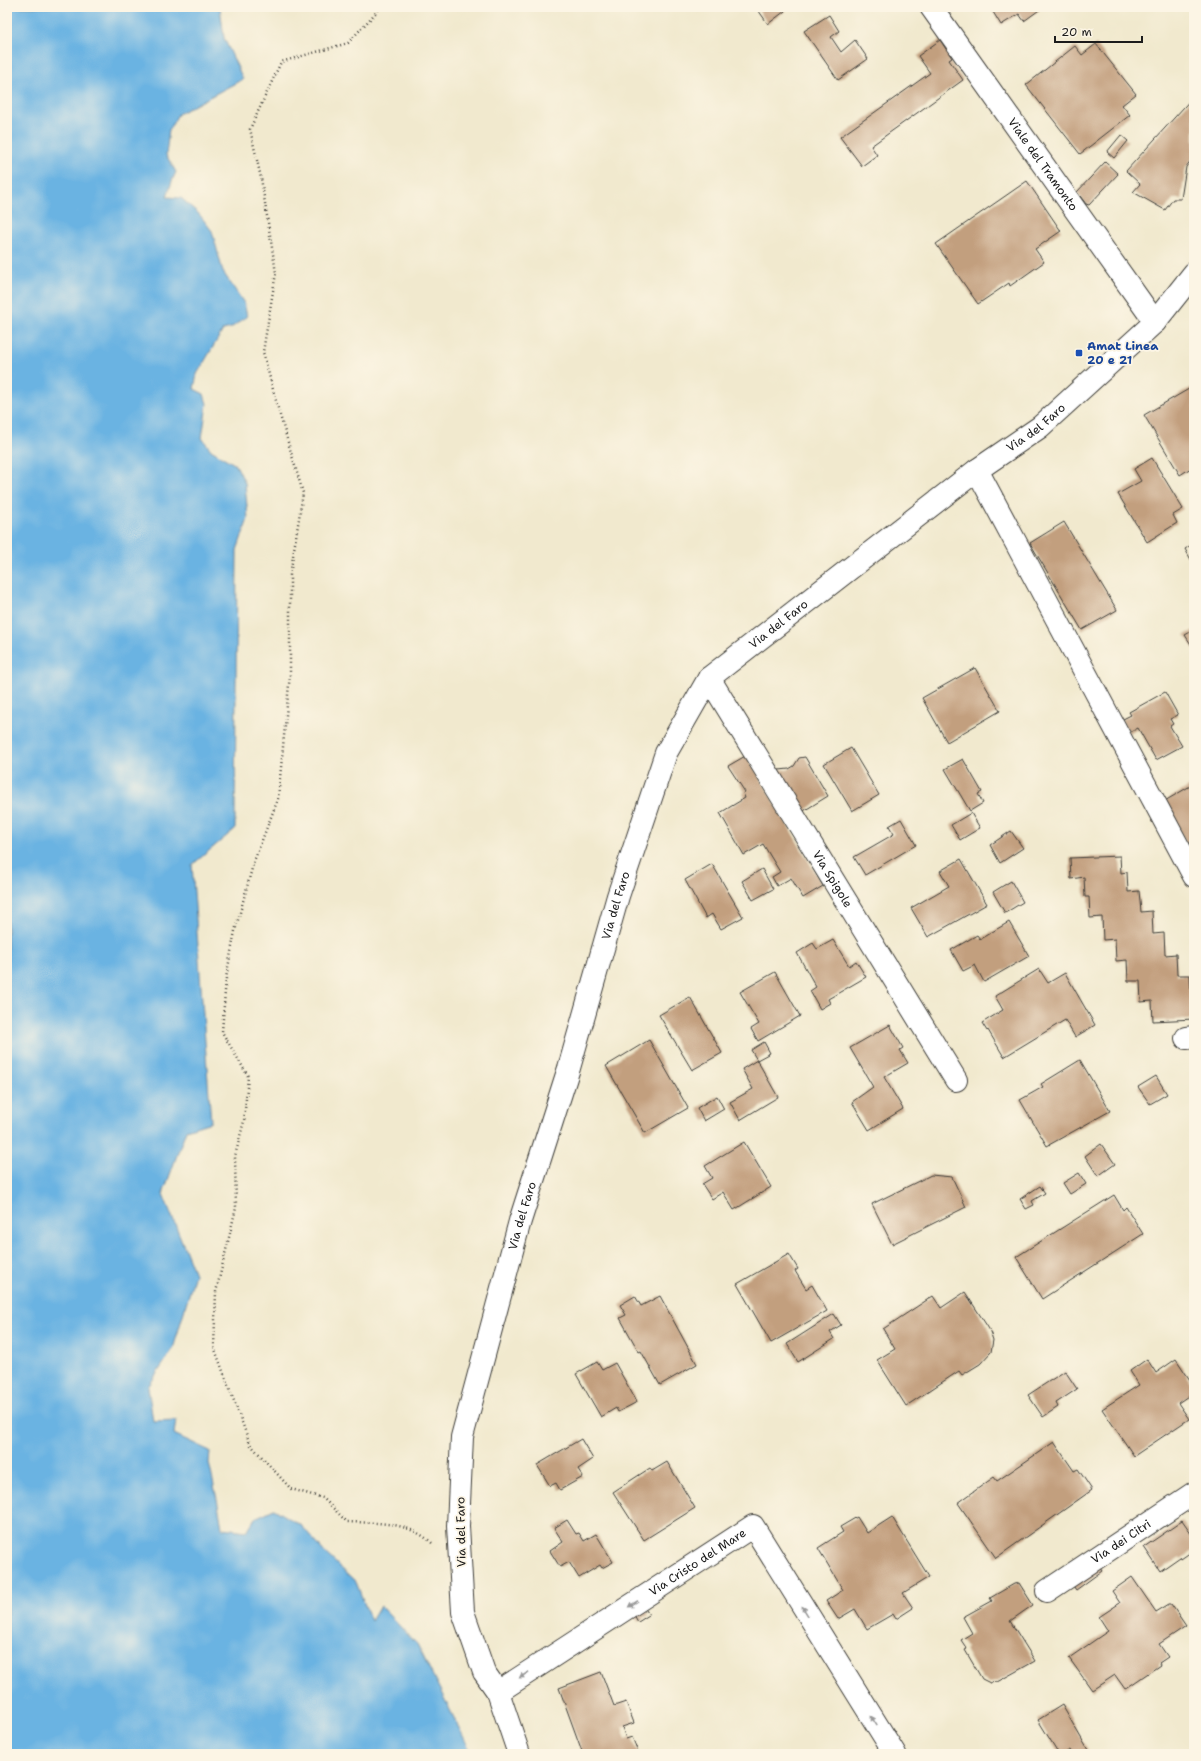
<svg xmlns="http://www.w3.org/2000/svg" width="1201" height="1761" font-family="'Shantell Sans',sans-serif">
<rect width="100%" height="100%" fill="#fcf5e5"/>
<filter id="ink" filterUnits="userSpaceOnUse"><feTurbulence type="fractalNoise" baseFrequency=".025" numOctaves="2"/><feDisplacementMap in="SourceGraphic" scale="8" xChannelSelector="R" yChannelSelector="G"/><feConvolveMatrix kernelMatrix="1 2 1 2 8 2 1 2 1" color-interpolation-filters="sRGB"/></filter>
<filter id="wash" filterUnits="userSpaceOnUse"><feTurbulence type="fractalNoise" baseFrequency=".012" numOctaves="4" result="noise"/><feDisplacementMap in="SourceGraphic" scale="16" xChannelSelector="R" yChannelSelector="G"/><feGaussianBlur stdDeviation="0.9" result="paint"/><feColorMatrix in="noise" values="0 0 0 0 0 0 0 0 0 0 0 0 0 0 0 0 0 1.4 0 .05"/><feComposite in="paint" operator="in"/></filter>
<g filter="url(#wash)">
<rect width="100%" height="100%" fill="#f1e9ce"/>
<!-- water -->
<path fill="#6ab3e2" stroke="#43687f" d="M7 7H220L224 38 243 79 178 114 169 130 166 155 176 172 172 181 167 197 181 198 199 214 212 231 223 272 244 303 247 316 231 328 223 330 197 374 194 389 204 394 207 404 202 438 211 450 236 465 245 483 248 519 237 550 235 829 192 865 211 1122 186 1130 163 1194 195 1274 173 1349 148 1387 153 1421 176 1420 174 1434 210 1451 209 1463 217 1499 222 1528 247 1531 255 1518 274 1509 302 1526 325 1553 356 1582 371 1621 380 1606 417 1644 472 1754H7Z"/>
<g id="blocks">
<!-- building -->
<path fill="#c29f7e" d="M756 7H782L785 11 768 24Z
M990 7H1042V8L1024 21 1019 14 1001 25Z
M829 15 839 31 831 37 841 52 855 40 868 59 838 80 804 31Z
M940 40 952 58 949 60 963 80 871 146 877 155 862 166 840 137 930 73 918 56Z
M1096 44 1136 94 1122 105 1130 115 1080 154 1026 85 1075 46 1082 55Z
M1194 96V156L1186 167 1181 199H1173L1165 210 1133 192 1140 184 1126 171Z
M1121 135 1128 141 1114 158 1107 152Z
M1105 162 1118 174 1089 205 1086 204 1077 192Z
M1027 181 1061 231 1035 249 1044 262 1010 286 1009 283 978 304 936 244Z
M1194 386V466L1180 475 1144 415Z
M1152 458 1183 509 1173 515 1177 523 1147 542 1118 494 1141 481 1134 469Z
M1064 522 1117 610 1082 630 1030 543Z
M1194 543V565L1185 549Z
M1194 630V649L1185 635Z
M975 668 1000 711 947 742 922 698Z
M1165 692 1178 715 1170 719 1173 724 1170 726 1182 746 1156 760 1138 728 1129 733 1121 720 1131 715 1129 712Z
M851 748 879 795 852 811 824 764Z
M747 755 823 886 803 898 791 878 777 886 772 877 780 872 763 844 744 855 720 813 745 798 743 793 745 792 728 766Z
M805 757 828 796 797 815 774 775 779 770 789 769 794 766 799 758Z
M963 759 982 792 978 794 983 803 970 811 945 769Z
M1192 785 1194 788V841L1187 845 1163 802Z
M971 813 980 828 960 840 951 825Z
M901 819 916 845 865 875 854 857 894 834 889 826Z
M1011 831 1023 848 1000 863 990 845Z
M1120 856 1121 873 1127 872 1128 892 1139 891 1141 912 1152 911 1153 934 1164 933 1165 955 1176 954 1177 975H1190L1191 996H1194V1019L1153 1021 1152 1001 1141 1002 1140 981H1128L1127 960 1116 961 1115 939 1103 940 1102 917 1090 918 1089 897H1085L1084 877 1071 879 1070 858Z
M961 859 987 904 928 937 911 908 949 886 940 871Z
M712 864 743 917 721 929 712 914 706 918 685 880Z
M762 869 773 889 753 900 742 881Z
M1011 881 1023 902 1005 913 993 892Z
M1009 922 1029 956 984 982 975 965 963 971 951 950 977 935 980 939Z
M833 940 849 966 856 961 866 977 828 999 830 1003 820 1009 810 991 816 987 797 953 813 943 817 949Z
M1039 969 1048 983 1065 973 1095 1025 1075 1037 1065 1020 1004 1057 988 1030 987 1031 982 1023 1003 1010 995 996Z
M775 972 800 1016 758 1041 751 1029 759 1024 740 992Z
M690 997 722 1053 692 1070 659 1015Z
M890 1025 903 1048 900 1050 908 1063 884 1077 903 1109 869 1130 852 1102 873 1087 850 1048Z
M649 1040 688 1108 645 1133 606 1066Z
M764 1042 770 1053 757 1060 751 1050Z
M757 1060 778 1097 740 1120 730 1102 753 1089 742 1069Z
M1080 1060 1110 1111 1047 1146 1020 1100 1043 1087 1041 1084Z
M1156 1076 1167 1094 1150 1104 1138 1087Z
M717 1096 724 1109 704 1121 697 1108Z
M744 1142 771 1187 734 1210 723 1192 712 1199 702 1184 712 1178 705 1166Z
M1101 1144 1115 1164 1098 1176 1085 1156Z
M1079 1173 1086 1184 1070 1194 1063 1183Z
M931 1175 952 1177 966 1207 892 1244 872 1204Z
M1040 1186 1045 1193 1032 1201 1034 1205 1026 1209 1020 1199Z
M1114 1195 1123 1210 1126 1207 1143 1234 1042 1299 1016 1257Z
M789 1254 798 1269 795 1271 806 1289 812 1285 827 1311 771 1343 737 1284Z
M965 1292 989 1329 993 1340 991 1352 980 1364 962 1375 959 1371 906 1406 877 1360 895 1349 883 1329 933 1296 941 1308Z
M635 1296 641 1306 660 1296 697 1364 660 1385 641 1351 639 1352 620 1318 626 1315 620 1305Z
M834 1314 841 1325 830 1332 834 1339 798 1362 787 1344Z
M1147 1359 1156 1373 1176 1359 1194 1386V1392L1178 1403 1189 1419 1134 1456 1102 1409 1139 1385 1130 1371Z
M597 1362 602 1370 615 1363 637 1402 618 1412 616 1408 601 1417 576 1374Z
M1065 1371 1077 1389 1056 1403 1058 1407 1043 1417 1028 1395Z
M581 1439 593 1459 578 1469 583 1477 560 1490 556 1483 550 1486 537 1465Z
M1054 1442 1074 1471 1078 1469 1092 1490 996 1558 958 1503 994 1477 997 1481Z
M667 1462 695 1508 644 1540 613 1492 650 1468 652 1471Z
M857 1517 867 1533 892 1517 929 1577 903 1593 913 1608 896 1619 893 1614 867 1629 855 1609 838 1619 826 1601 843 1590 818 1548 843 1532 840 1527Z
M567 1520 576 1534 579 1533 584 1541 596 1534 613 1562 602 1568 600 1565 579 1578 569 1562 560 1567 550 1551 563 1542 554 1528Z
M1182 1521 1194 1538V1550L1181 1559 1180 1557 1160 1571 1144 1547Z
M1096 1562 1102 1571 1076 1590 1069 1580Z
M1132 1577 1156 1612 1169 1604H1171L1186 1626 1159 1644 1168 1657 1159 1663 1160 1665 1125 1689 1115 1675 1092 1690 1069 1658 1108 1631 1099 1617 1120 1603 1112 1591Z
M1019 1583 1033 1605 1010 1621 1035 1661 997 1682 990 1683 982 1679 965 1650 967 1649 961 1640 972 1633 963 1617 992 1601 990 1598 1014 1584Z
M643 1605 649 1615 638 1622 632 1611Z
M601 1672 614 1706 626 1702 634 1723 622 1727 626 1739 632 1737 639 1754H583L559 1688Z
M1062 1705 1088 1750 1081 1754H1073L1070 1750 1063 1754H1059L1038 1720Z"/>
</g>
</g>
<g filter="url(#ink)">
<use href="#blocks" fill-opacity="0" stroke="#3c3b37" stroke-width="1"/>
<g fill="none" stroke-linecap="round" stroke-linejoin="round">
<!-- street casing -->
<g stroke="#3c3b37" stroke-width="24">
<g id="street">
<path id="s1" d="M931 7 1155 322"/>
<path d="M977 470 1194 876"/>
<path id="s2" d="M709 678 956 1080"/>
<path d="M1186 1038 1194 1037"/>
<path id="s3" d="M1047 1591 1194 1493"/>
<path id="s4" d="M498 1692 753 1526 895 1754"/>
<path id="s5" d="M519 1754 498 1692 484 1672 463 1612 458 1526 462 1437 520 1221 569 1068 618 896 666 753 709 678 977 470 1040 427 1155 322 1194 273"/>
</g>
</g>
<!-- path -->
<path stroke="#3c3b37" stroke-width="2.5" stroke-dasharray="1 3" stroke-linecap="butt" d="M381 7 348 43 281 62 250 129 261 178 276 273 263 352 279 412 303 493 290 575V674L278 799 254 861 235 931 226 978 222 1032 248 1076 244 1121 235 1156 236 1208 216 1292 214 1347 250 1444 291 1489 323 1498 347 1522C378 1523 407 1521 432 1543"/>
<!-- street -->
<use href="#street" stroke="#fff" stroke-width="22"/>
</g>
<!-- one-way arrows -->
<defs><path id="oneway-solid" d="M-6-.8H1V-3.2L6.5 0L1 3.2V.8H-6Z"/></defs>
<g fill="#999">
<use href="#oneway-solid" transform="translate(633 1604) rotate(147)"/>
<use href="#oneway-solid" transform="translate(805 1611) rotate(-122)"/>
<use href="#oneway-solid" transform="translate(524 1675) rotate(147)"/>
<use href="#oneway-solid" transform="translate(874 1721) rotate(-122)"/>
</g>
</g>
<!-- markers -->
<rect fill="#1a4fb4" stroke="#fcf5e5" stroke-width="1.5" x="1075" y="349" width="8" height="8" rx="2"/>
<g text-anchor="middle" dominant-baseline="central" stroke-width="3.5" stroke-linejoin="round" paint-order="stroke">
<!-- street labels -->
<g font-size="12" fill="#1c1c1c" stroke="#fcf5e5">
<text stroke="none"><textPath href="#s1" startOffset="193">Viale del Tramonto</textPath></text>
<text stroke="none"><textPath href="#s5" startOffset="1541">Via del Faro</textPath></text>
<text stroke="none"><textPath href="#s5" startOffset="1217">Via del Faro</textPath></text>
<text stroke="none"><textPath href="#s2" startOffset="236">Via Spigole</textPath></text>
<text stroke="none"><textPath href="#s5" startOffset="882">Via del Faro</textPath></text>
<text stroke="none"><textPath href="#s5" startOffset="558">Via del Faro</textPath></text>
<text transform="translate(461 1532) rotate(-91)">Via del Faro</text>
<text stroke="none"><textPath href="#s3" startOffset="89">Via dei Citri</textPath></text>
<text stroke="none"><textPath href="#s4" startOffset="238">Via Cristo del Mare</textPath></text>
</g>
<!-- transit labels -->
<g font-size="12" font-weight="bold" fill="#164399" stroke="#fcf5e5" text-anchor="start">
<text x="1087" y="346">Amat Linea<tspan x="1087" dy="14">20 e 21</tspan></text>
</g>
</g>
<!-- margin -->
<rect width="1201" height="1761" fill="none" stroke="#fcf5e5" stroke-width="24"/>
<!-- scale -->
<path d="M1055 36v6h87v-6" fill="none" stroke="#1c1c1c" stroke-width="2"/>
<text x="1061" y="36" font-size="12" fill="#1c1c1c" stroke="#fcf5e5" stroke-width="3" paint-order="stroke">20 m</text>
</svg>
